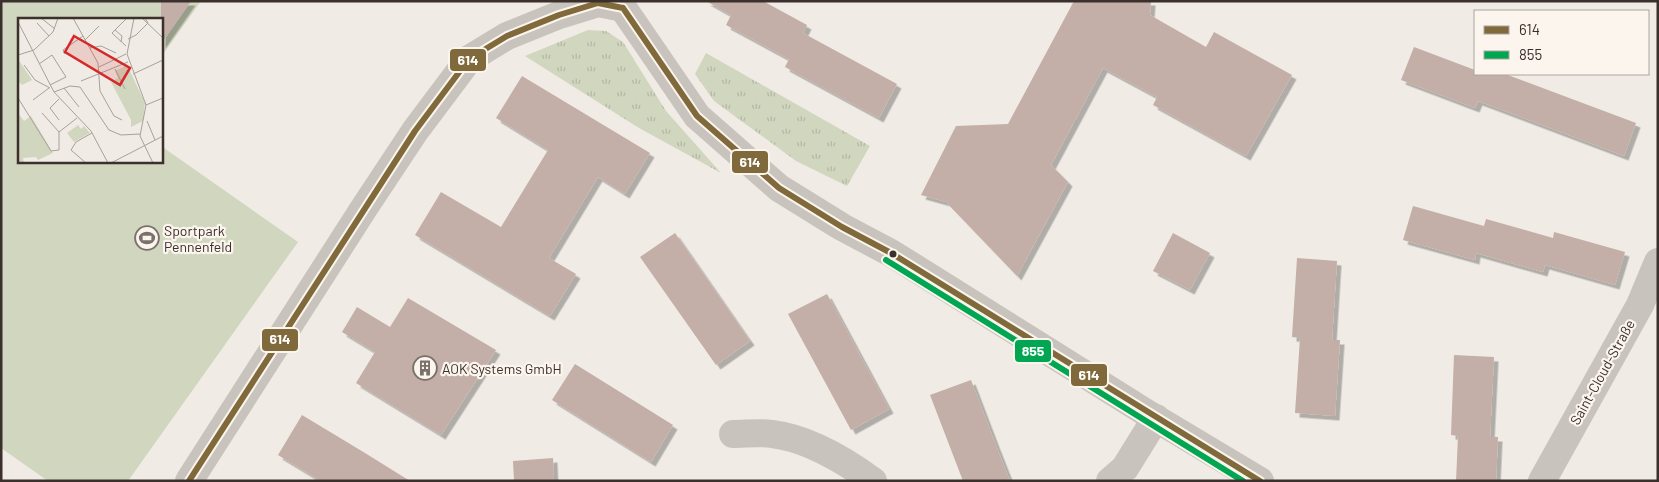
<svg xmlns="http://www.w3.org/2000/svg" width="1659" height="482" font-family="Barlow,sans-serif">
<defs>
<pattern id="grass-tufts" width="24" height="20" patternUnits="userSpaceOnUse" patternTransform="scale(1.25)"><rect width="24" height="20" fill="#d1d6bf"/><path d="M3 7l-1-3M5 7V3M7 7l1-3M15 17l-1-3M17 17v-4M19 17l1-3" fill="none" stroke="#b4b8a4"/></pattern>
<filter id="shadow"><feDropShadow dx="4.5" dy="4.5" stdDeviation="0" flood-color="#0004"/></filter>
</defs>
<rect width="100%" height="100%" fill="#f0ebe5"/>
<!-- grass -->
<path fill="url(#grass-tufts)" d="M588 30 606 31 623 42 666 111 721 173 639 128 525 56Z
M706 53 870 146 847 186 796 161 714 101 695 74Z"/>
<!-- pitch -->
<path fill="#d1d6bf" d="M1 1H201L161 57V19H19V161H161V146L298 242 128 481H48L1 448Z"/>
<!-- building -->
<path fill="#c3afa7" filter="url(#shadow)" d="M161 1H191L161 44Z
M706 1H763L807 25 803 33 897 84 879 118 785 67 789 59 726 25 731 15Z
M1074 1H1151L1150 15 1206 47 1214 32 1292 75 1246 156 1153 105 1157 97 1103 68 1051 165 1068 182 1017 276 946 202 921 195 956 126 1008 124Z
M1414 47 1475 70V74H1505L1636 123 1624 156 1478 101 1475 108 1401 80Z
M522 76 650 153 625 194 598 177 549 258 576 274 550 316 415 235 441 192 501 227 548 150 496 118Z
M1413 206 1484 226 1486 219 1553 238 1554 232 1625 252 1615 285 1545 265 1543 272 1476 253 1475 260 1403 240Z
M675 233 750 341 716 365 640 257Z
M1173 233 1210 253 1190 290 1153 271Z
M1297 258 1337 261 1332 340H1340L1335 416 1295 413 1300 338 1292 337Z
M827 294 889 409 851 430 788 314Z
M408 298 496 350 441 435 356 383 375 352 342 332 357 307 390 327Z
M1454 355 1494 357 1490 437H1498L1496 481H1456L1458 436 1451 435Z
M575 364 673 425 651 462 552 400Z
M971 380 995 443 1010 481H963L930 395Z
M302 415 365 453 410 481H321L278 455Z
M553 458 554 481H514L513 461Z"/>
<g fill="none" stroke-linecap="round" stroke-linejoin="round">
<!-- street -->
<path stroke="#c9c3be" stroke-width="28" d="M621 1 623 8 697 116 779 188 842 227 891 253 1145 412 1260 481
M733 434C745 434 759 432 772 434 807 438 844 460 873 481
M189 481 364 208 415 131 469 59 507 36 559 15 598 3 623 8
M1110 481 1125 468 1156 418
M1542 481 1640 305 1658 262"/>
<!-- bus-1 casing -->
<g stroke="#fbf5ee" stroke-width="10">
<path id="bus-1" d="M623 8 697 116 779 188 842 227 891 253 1260 481
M189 481 415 131 469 59 507 36 559 15 598 3 623 8"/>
</g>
<!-- bus-2 casing -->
<g stroke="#fbf5ee" stroke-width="10">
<path id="bus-2" d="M886 260 1243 481"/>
</g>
<!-- bus-1 -->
<use href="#bus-1" stroke="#806a3b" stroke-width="6"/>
<!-- bus-2 -->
<use href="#bus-2" stroke="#00a651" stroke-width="6"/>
</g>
<!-- icons -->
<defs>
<g id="stadium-ring" transform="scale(1.25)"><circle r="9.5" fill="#fbf5ee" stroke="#7a716c" stroke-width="1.5"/><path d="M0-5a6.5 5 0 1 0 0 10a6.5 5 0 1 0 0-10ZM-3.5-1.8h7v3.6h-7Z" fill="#7a716c"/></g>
<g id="building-ring" transform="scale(1.25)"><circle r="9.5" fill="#fbf5ee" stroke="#7a716c" stroke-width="1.5"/><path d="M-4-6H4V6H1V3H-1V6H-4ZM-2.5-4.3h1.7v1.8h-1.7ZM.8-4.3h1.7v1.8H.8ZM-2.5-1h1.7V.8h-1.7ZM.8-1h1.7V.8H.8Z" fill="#7a716c"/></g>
</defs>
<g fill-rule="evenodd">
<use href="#stadium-ring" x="147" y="238"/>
<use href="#building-ring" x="425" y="368"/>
</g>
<!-- markers -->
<circle fill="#3b302b" stroke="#fbf5ee" stroke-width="2" cx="893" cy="254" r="4.5"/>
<g text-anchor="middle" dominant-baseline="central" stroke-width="4.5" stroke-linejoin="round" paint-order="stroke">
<!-- poi labels -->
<g font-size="14" fill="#3b302b" stroke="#fbf5ee" text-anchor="start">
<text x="164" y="230">Sportpark<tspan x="164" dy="16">Pennenfeld</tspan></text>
<text x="442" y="368">AOK Systems GmbH</text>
</g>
<!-- street labels -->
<g font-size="14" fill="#3b302b" stroke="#fbf5ee">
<text transform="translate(1602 372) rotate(-61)">Saint-Cloud-Straße</text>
</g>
</g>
<!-- overview -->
<g transform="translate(18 18)">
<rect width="145" height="145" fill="#f0ebe5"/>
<path d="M0 41 14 62 4 67 0 63Z" fill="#d1d6bf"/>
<path d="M0 95 6 103 13 98 35 135 20 142 18 139 5 140 6 145H0Z" fill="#d1d6bf"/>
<path d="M60 107 63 111 66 108 72 115 56 124 49 115Z" fill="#d1d6bf"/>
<path d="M109 47 127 85 125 103 113 109V102L93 64 100 60 97 53Z" fill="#d1d6bf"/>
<path fill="none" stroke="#a8a09b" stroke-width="1" d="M23 0 37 11M55 0 80 45 82 73 96 98 104 102M116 0 109 36 128 87 122 118 135 145M124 0 145 20M0 4 36 74 73 113 90 145M19 5 31 18M97 12 104 18 103 24M110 21 118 17 130 5 127 0M67 22 81 8M108 28 94 15 109 0M72 30 83 28 98 35M47 36 45 32 65 18M0 37 16 32 35 14 40 0M21 46 34 37 48 59 32 67M6 47 17 62M81 49 108 36M97 51 107 71M115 56 145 42M17 62 32 70M63 63 110 44M46 70 61 89M36 74 52 68 62 69 91 112 103 117 122 116M0 80 33 133 41 132M15 82 31 70M128 87 145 80M24 95 41 114M41 102 32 90 41 81M129 103 137 122M41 132V114L59 100M68 145 53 132 58 124 74 115M93 145 145 118"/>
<path fill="#d62828" fill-opacity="0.15" stroke="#d62828" stroke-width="2.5" d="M56 18 112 50 102 67 47 34Z"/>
<rect width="145" height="145" fill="none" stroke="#3b302b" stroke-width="2.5"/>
</g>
<g stroke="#fbf5ee" stroke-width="2">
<rect x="449" y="48" width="38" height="24" rx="5" fill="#806a3b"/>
<rect x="731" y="150" width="38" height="24" rx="5" fill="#806a3b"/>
<rect x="261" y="328" width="38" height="24" rx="5" fill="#806a3b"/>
<rect x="1014" y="339" width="38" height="24" rx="5" fill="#00a651"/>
<rect x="1070" y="363" width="38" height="24" rx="5" fill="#806a3b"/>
</g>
<g font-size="14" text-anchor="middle" font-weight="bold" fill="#fff">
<text x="468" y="65">614</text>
<text x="750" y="167">614</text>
<text x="280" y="344">614</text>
<text x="1033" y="356">855</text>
<text x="1089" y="380">614</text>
</g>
<!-- border -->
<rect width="1659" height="482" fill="none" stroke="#3b302b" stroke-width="5"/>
<!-- legend -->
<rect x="1474" y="10" width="175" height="65" fill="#fbf5ee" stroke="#aea6a0"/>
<rect x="1484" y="26" width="25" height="8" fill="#806a3b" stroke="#aea6a0"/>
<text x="1519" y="35" font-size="15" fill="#3b302b">614</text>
<rect x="1484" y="51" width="25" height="8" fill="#00a651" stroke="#aea6a0"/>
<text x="1519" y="60" font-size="15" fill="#3b302b">855</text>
</svg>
